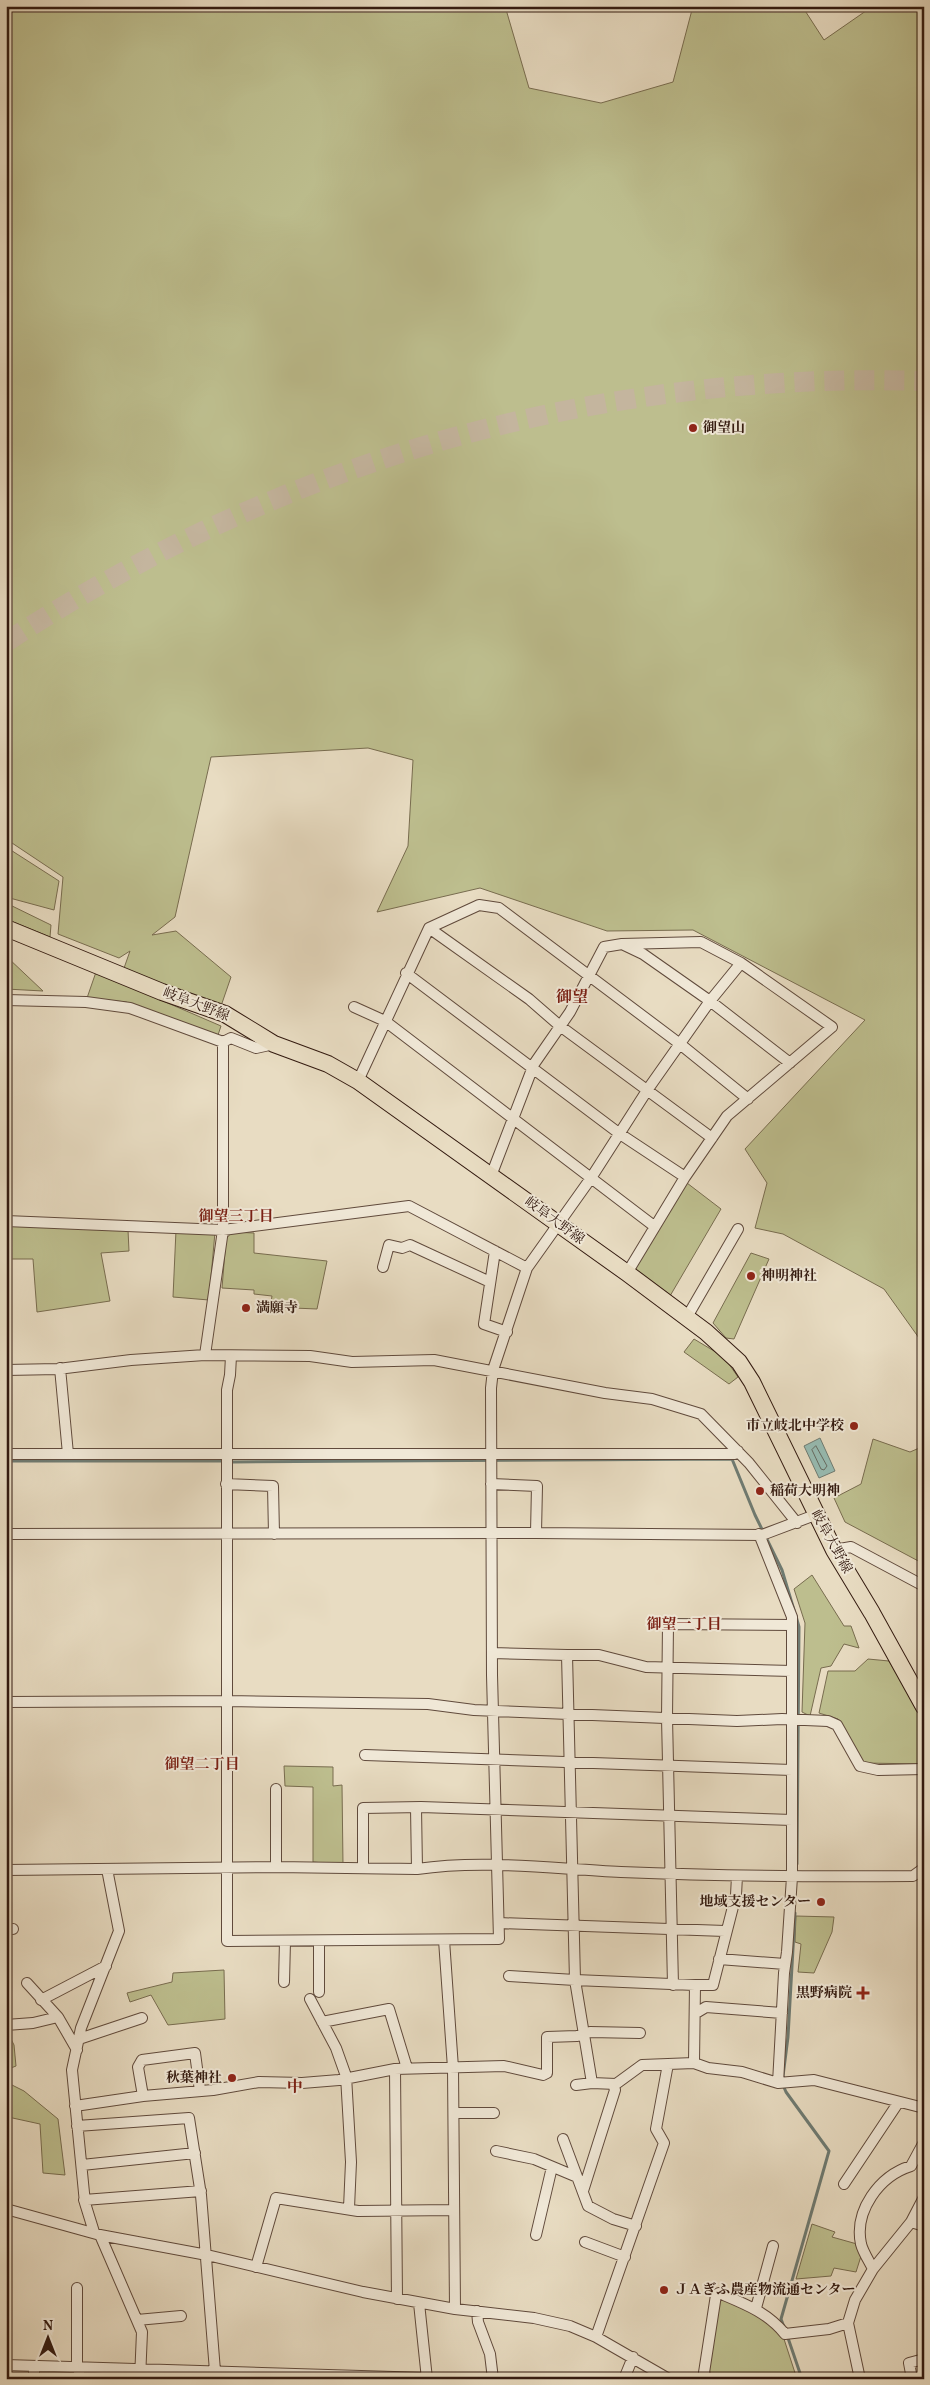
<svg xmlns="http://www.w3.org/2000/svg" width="930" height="2385" font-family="Vollkorn,'Noto Serif JP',serif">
<rect width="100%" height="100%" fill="#e8dcc2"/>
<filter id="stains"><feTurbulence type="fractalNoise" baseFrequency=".004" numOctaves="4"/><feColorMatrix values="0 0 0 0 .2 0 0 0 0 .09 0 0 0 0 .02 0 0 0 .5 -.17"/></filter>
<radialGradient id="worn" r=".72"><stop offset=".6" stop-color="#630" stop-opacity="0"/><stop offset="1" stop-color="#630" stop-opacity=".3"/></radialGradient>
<!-- green -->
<path fill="#bdbe8e" stroke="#786c4f" d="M6 6H505L529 88 601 103 673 82 693 6H802L824 40 873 6H924V1345L884 1289 783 1234 755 1228 767 1183 745 1149 865 1020 693 930 607 931 480 888 377 912 408 846 413 760 368 748 211 757 175 917 152 935 176 931 231 977 220 1009 123 971 130 951 119 958 58 934 63 877 6 839Z
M6 847 59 881 54 910 6 897Z
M6 903 51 925 50 937 6 919Z
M6 934 12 937 7 957 43 991 6 989Z
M96 972 221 1026 218 1035 126 1002 87 998Z
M687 1183 721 1209 670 1296 633 1268Z
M6 1224 128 1230 129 1251 101 1253 110 1301 37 1312 33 1259H6Z
M176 1230 215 1232 209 1300 173 1297Z
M232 1232 254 1233V1253L327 1261 317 1309 270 1307 272 1296 254 1294V1290L222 1288 226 1239Z
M751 1253 769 1259 734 1339 726 1338 713 1323Z
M694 1339 724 1357 738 1377 729 1384 684 1352Z
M873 1439 910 1452 924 1446V1564L845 1522 834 1498 861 1484Z
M812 1575 844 1626H851L859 1648 844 1644 831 1666 821 1668 810 1716 802 1712 805 1623 794 1589Z
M868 1659 889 1661 924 1719V1764L863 1763 838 1719 819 1713 828 1671H855Z
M284 1766 333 1767V1786L342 1785 343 1865 313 1862V1787L285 1786Z
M796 1916 834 1917 832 1932 814 1973 798 1972 801 1944 795 1942Z
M224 1970 225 2019 168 2025 151 1995 130 2002 127 1993 172 1982 173 1973Z
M6 2029 14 2045 16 2066 6 2070Z
M6 2082 24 2091 58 2119 65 2175 43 2173 40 2124 8 2117Z
M812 2224 835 2232 832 2237 857 2244 862 2253 856 2272 834 2268 831 2276 796 2279Z
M720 2298 760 2315 783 2336 797 2379H714L709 2370Z"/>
<!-- water -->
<path fill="#97bcb3" stroke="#6f7b72" d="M820 1438 835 1471 819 1478 804 1446Z"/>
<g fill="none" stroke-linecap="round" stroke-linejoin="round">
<!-- shore -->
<path stroke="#656b62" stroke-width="1" d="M816 1446 827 1466 824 1470 821 1469 812 1450Z"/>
<!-- stream -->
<path stroke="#6f7b72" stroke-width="3" d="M6 1461H221
M233 1462 732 1459 755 1515 782 1570 794 1610
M796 1616 799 1627 797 1864
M783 2076 788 2037 795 1913
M783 2085 786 2092 829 2151 781 2319 784 2327
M787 2335 802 2379"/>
<!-- motorway-tunnel -->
<path stroke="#c4b59e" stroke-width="20" stroke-dasharray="20 10" stroke-linecap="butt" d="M6 642C283 461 593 371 924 381"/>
<!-- minor casing -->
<g stroke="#604a3c" stroke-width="12">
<path id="minor" d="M429 928 479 905 499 908 680 1044 748 1099
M622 944 701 942 741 963 832 1027 727 1116 685 1177 627 1273
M406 973 620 1134 685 1177
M6 1000 86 1002 130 1008 223 1042
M354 1007 385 1021 654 1226
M358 1081 429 928 529 999 560 1026 712 1138
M491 1176 534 1064 570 1012 604 947 622 944 643 954 710 1001 790 1063
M6 1221 223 1230 409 1206 527 1268
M495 1251 484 1324 507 1332
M383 1267 389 1245 402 1248 410 1245 490 1282
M687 1317 738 1229
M205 1355 223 1230V1042L231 1038 256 1048 274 1044
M231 1356 230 1375 227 1390V1941L499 1939 492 1675 491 1388 493 1370 527 1268 591 1178 648 1089 710 1001 741 963
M60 1368 68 1454
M6 1370 58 1369 131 1360 205 1355 310 1356 352 1362 434 1360 605 1393 652 1399 701 1414 749 1463 797 1523
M6 1454H735L738 1451
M226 1484 273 1486 274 1534
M491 1484 537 1486 536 1533
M6 1534 536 1533 762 1535 815 1515
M759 1534 792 1617V1877L787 1952 784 1973 778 2083
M834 1550 851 1547 924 1586
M492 1653 567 1655
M792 1671 646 1667 599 1655H567L575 1980 695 1985 694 2063 708 2068 742 2072 778 2083 814 2080 924 2108
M6 1702 227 1701 428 1704 474 1710 737 1721 782 1719 828 1721 837 1725 860 1766 878 1770 924 1769
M365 1755 792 1770
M416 1808 417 1869
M276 1867V1789
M363 1867V1808L421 1807 792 1820
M6 1870 276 1867 417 1869C484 1859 554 1869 621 1872 718 1876 815 1877 913 1876L924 1868
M499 1923 725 1931
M6 1929H13
M444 1940 453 2068 455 2309
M319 1941V1992
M719 1959 785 1964
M509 1976 575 1980 592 2083
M284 1982 285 1941
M27 1983 58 2017
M673 1985 667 1718 668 1624 792 1625
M695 1985H713L736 1895 737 1876
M310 1999 336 2048 346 2076 351 2162 349 2208
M41 2000 106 1966
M696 2013 706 2007 782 2013
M322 2022 389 2009 407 2068
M6 2025 33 2023 58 2017 77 2050
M79 2039 142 2018
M395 2069 397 2299
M576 2085 592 2083 616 2084 642 2065 694 2063
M143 2096 138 2067 142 2060 195 2053 200 2091
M75 2106 143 2096 213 2090 259 2082 302 2083 339 2080 395 2069 504 2066 543 2075 547 2073V2037L577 2036 590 2032 640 2033
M455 2113H494
M77 2126 189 2118 201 2195 215 2371
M563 2139 588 2206 613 2219 636 2226
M496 2151 534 2159 577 2177
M82 2165 195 2153
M844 2184 898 2103
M583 2191 615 2090 613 2084
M84 2200 201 2191
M6 2209 100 2235 207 2255 363 2292 455 2309 534 2318 570 2326 596 2337 669 2379
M911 2222 924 2226
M94 2232 85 2203 72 2070 81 2028 119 1931 107 1869
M100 2235 142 2332 140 2379
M536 2235 552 2167
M585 2242 625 2257
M256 2267 276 2198 358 2211 454 2210
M873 2269C869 2261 863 2252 861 2244 854 2211 879 2176 911 2166L924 2142
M77 2288V2367
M419 2303 427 2379
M756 2308 773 2246
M477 2311 478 2322 490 2354 493 2379
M137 2320 181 2316
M596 2337 664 2143 656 2129 668 2064
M6 2365 427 2378
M34 2366V2379
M79 2367V2379
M624 2379 633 2357
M703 2379 716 2295 719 2293C745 2304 767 2312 785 2334L829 2329 848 2323
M860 2379 848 2323 855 2300 873 2269 911 2222 924 2197
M912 2379 909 2363 924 2359"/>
</g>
<!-- primary casing -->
<g stroke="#331a10" stroke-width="18">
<path id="primary" d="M6 928 162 992 225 1014 274 1044 328 1064 358 1081 627 1273 706 1332 739 1362 752 1382 834 1550 872 1613 924 1707"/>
</g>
<!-- minor -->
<use href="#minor" stroke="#f0e8d7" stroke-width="10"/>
<!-- primary -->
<use href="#primary" stroke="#e8dcc2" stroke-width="16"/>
</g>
<!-- markers -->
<g fill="#8f2418" stroke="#f0e8d7" stroke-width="2">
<circle cx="693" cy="428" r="5"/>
<circle cx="751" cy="1276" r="5"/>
<circle cx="246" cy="1308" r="5"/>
<circle cx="854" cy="1426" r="5"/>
<circle cx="760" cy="1491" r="5"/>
<circle cx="821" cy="1902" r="5"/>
<path d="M860.5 1985.5h5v5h5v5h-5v5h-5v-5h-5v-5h5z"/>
<circle cx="232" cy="2078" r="5"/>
<circle cx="664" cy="2290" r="5"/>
</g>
<g text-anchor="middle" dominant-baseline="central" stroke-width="4" stroke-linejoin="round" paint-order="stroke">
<!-- poi labels -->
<g font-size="14" font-weight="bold" fill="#331a10" stroke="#f0e8d7" text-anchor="start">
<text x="703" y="428">御望山</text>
<text x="761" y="1276">神明神社</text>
<text x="256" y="1308">満願寺</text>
<text x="844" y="1426" text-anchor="end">市立岐北中学校</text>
<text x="770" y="1491">稲荷大明神</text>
<text x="811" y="1902" text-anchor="end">地域支援センター</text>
<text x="852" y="1993" text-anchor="end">黒野病院</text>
<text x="222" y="2078" text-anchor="end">秋葉神社</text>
<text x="674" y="2290">ＪＡぎふ農産物流通センター</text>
</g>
<!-- street labels -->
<g font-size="14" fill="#331a10" stroke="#f0e8d7">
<text transform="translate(196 1005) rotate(21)">岐阜大野線</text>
<text transform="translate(554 1221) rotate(36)">岐阜大野線</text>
<text transform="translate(831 1542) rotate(61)">岐阜大野線</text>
</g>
<!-- neighbourhood labels -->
<g font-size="15" font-weight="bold" fill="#7a1f14" stroke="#f0e8d7">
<text x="236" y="1217">御望三丁目</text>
<text x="684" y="1625">御望一丁目</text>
<text x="202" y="1765">御望二丁目</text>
</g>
<!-- quarter labels -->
<g font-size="16" font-weight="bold" fill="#7a1f14" stroke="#f0e8d7">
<text x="572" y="998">御望</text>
<text x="295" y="2088">中</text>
</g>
</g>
<!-- margin -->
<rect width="930" height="2385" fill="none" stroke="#e8dcc2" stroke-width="25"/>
<rect x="8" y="8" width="915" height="2370" fill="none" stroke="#331a10" stroke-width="2.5"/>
<rect x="12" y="12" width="905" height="2360" fill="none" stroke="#331a10"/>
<!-- north arrow -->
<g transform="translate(48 2338)" stroke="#f0e8d7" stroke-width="4" paint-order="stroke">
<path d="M0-4L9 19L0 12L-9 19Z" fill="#331a10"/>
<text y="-8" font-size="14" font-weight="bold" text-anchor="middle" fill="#331a10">N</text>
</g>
<rect width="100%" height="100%" filter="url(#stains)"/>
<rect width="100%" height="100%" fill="url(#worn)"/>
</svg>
